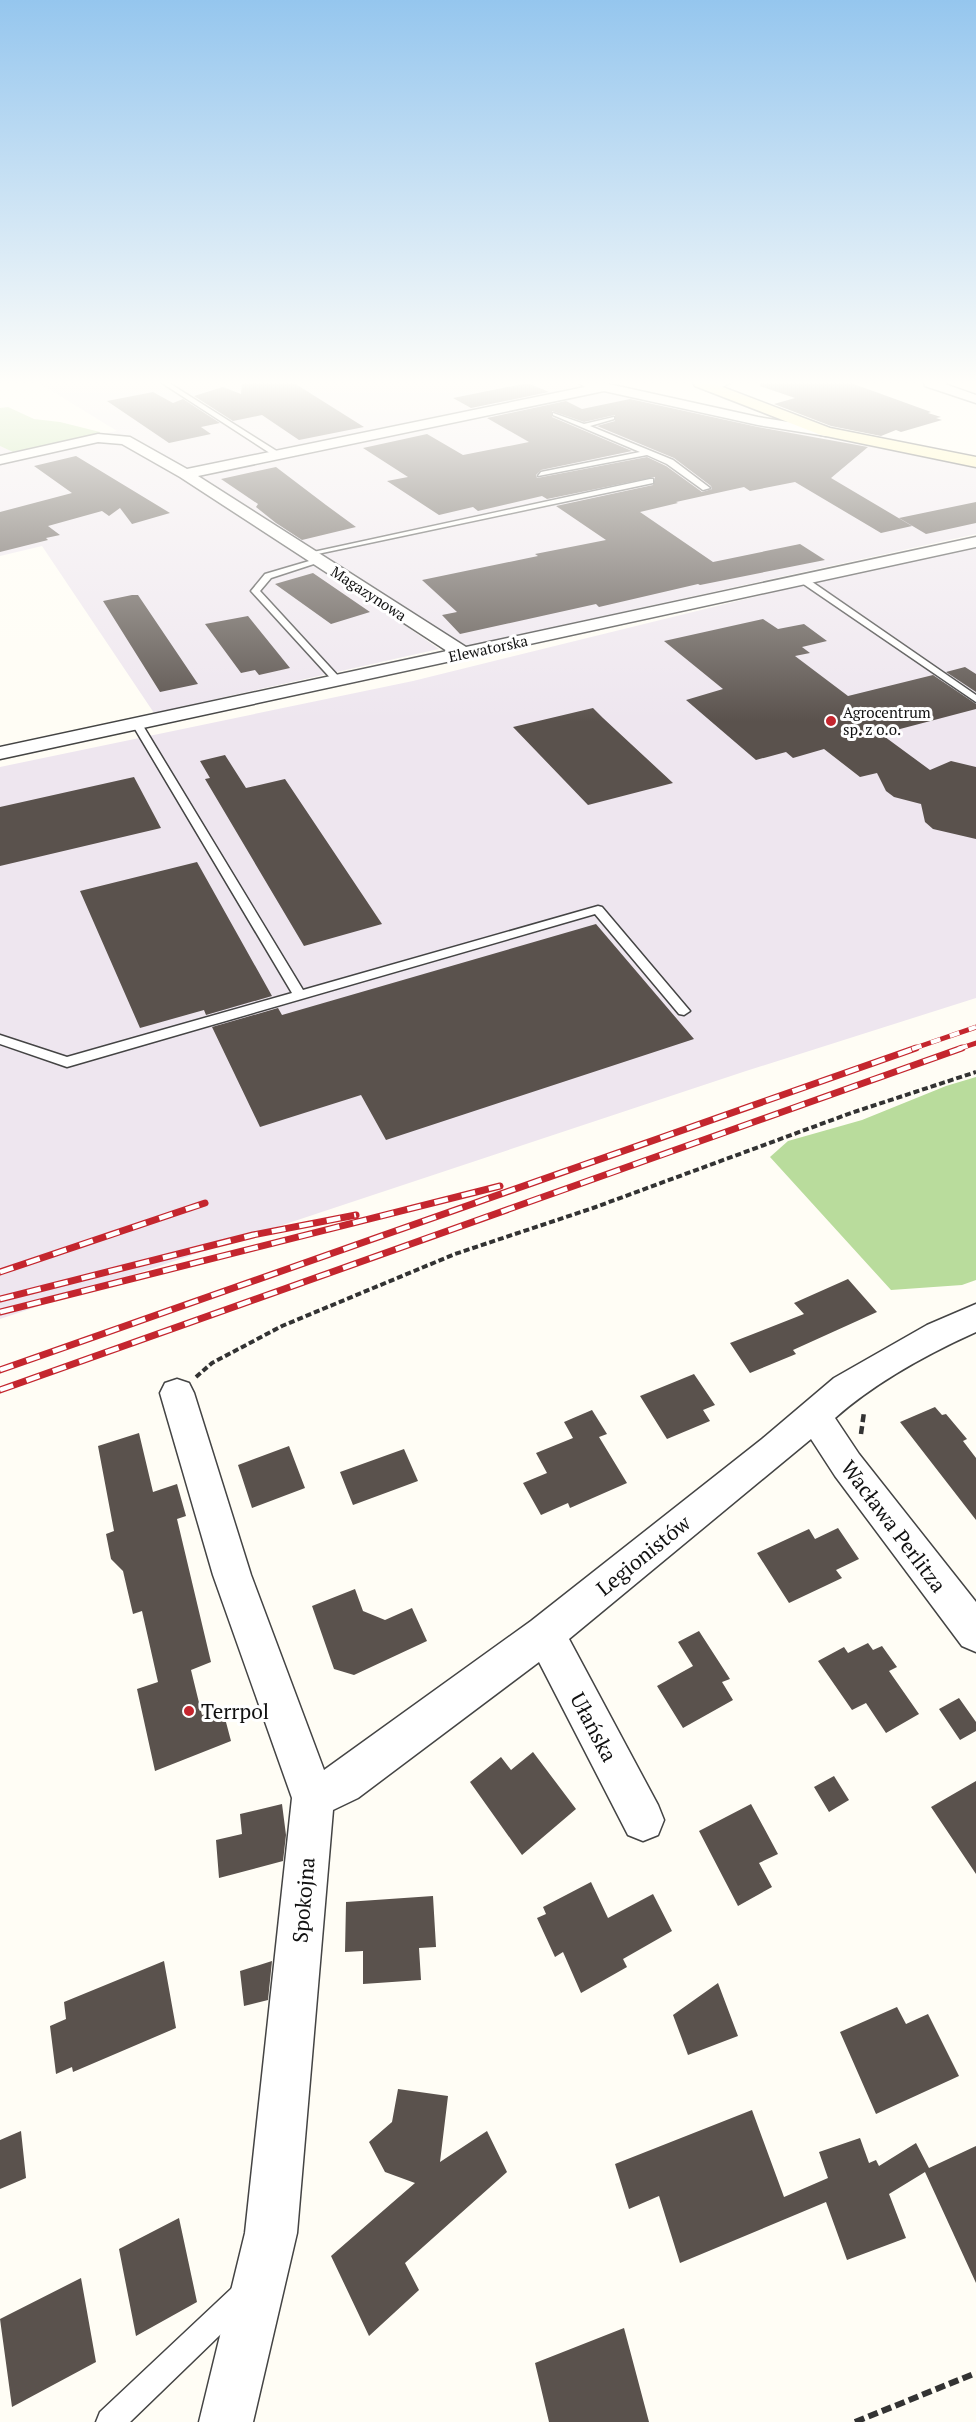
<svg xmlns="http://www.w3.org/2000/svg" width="976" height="2422" font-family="'PT Serif',serif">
<rect width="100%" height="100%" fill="#fffdf5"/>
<!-- industrial -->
<path fill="#eee6ef" d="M39 383H568L581 386 580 390 186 473 439 649 154 713 42 546 0 556V446L13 452 117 431Z
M606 392 790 431 976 467V534L467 646 194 476Z
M976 547V998L746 1071 0 1319V767L413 681 802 585Z"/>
<!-- forest -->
<path fill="#b9dc9c" d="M8 407 34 419 60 422 100 432V435L13 452 0 446V408Z
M976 1077V1280L962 1285 891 1290 770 1157 788 1141 862 1120 946 1086Z"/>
<!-- building -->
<path fill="#5a524d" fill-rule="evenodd" d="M242 383H294L364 427 299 440 262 415 233 421 194 396 223 387 241 394Z
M528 383 549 392 471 408 453 398Z
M760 383H851L931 412 928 413 941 417 936 418 942 420 901 432 896 430 881 436 831 426 774 404 795 398 760 386Z
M153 392 173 403 183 399 220 423 201 427 211 434 169 443 107 401Z
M630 399 758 427 868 447 831 478 912 526 881 533 795 482 750 491 744 487 676 502 678 503 640 512 713 562 800 544 825 560 700 585 698 584 599 607 596 604 460 634 442 615 457 612 422 580 538 556 535 554 606 540 556 506 653 485 655 477 547 499 542 496 478 511 473 507 439 515 387 481 408 477 363 448 427 434 463 455 529 442 487 418 566 401 582 409ZM552 411 584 422 615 415V421L597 426 674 458 711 486 712 489 702 492 666 466 647 457 537 478 536 475 541 470 632 451 552 417Z
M76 456 170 513 132 524 120 508 109 516 102 511 48 526 60 535 46 538 48 540 0 552V512L72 493 34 466Z
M276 467 326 505 356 527 302 540 276 523 256 507 258 504 221 479Z
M976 502V523L926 534 899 518Z
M313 573 370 612 331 624 275 584Z
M132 595H138L198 684 160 692 103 601Z
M248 616 290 668 259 675 255 670 241 673 205 624Z
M763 619 778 629 804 624 827 641 802 647 810 653 795 656 848 696 933 675 976 704V709L881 734 930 770 951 761 976 767V839L933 829 925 822 921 804 894 797 886 791 877 773 860 777 824 749 793 758 786 752 756 760 686 700 723 689 664 641Z
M965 667 976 674V692L946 672Z
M593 708 603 718 673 783 588 805 513 727Z
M225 755 246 788 285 779 382 924 304 946 205 779 210 778 200 761Z
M134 777 161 828 0 866V807Z
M197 862 272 996 206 1015 204 1010 140 1028 80 891Z
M596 924 694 1039 386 1140 361 1095 260 1127 212 1027 278 1008 282 1015Z
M848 1279 877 1312 793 1350 796 1354 750 1373 730 1343 804 1314 794 1303Z
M694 1374 715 1405 703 1410 710 1421 667 1439 640 1396Z
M935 1407 942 1415 946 1414 967 1439 963 1441 976 1458V1520L900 1422Z
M592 1410 607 1434 599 1437 627 1483 570 1508 568 1503 541 1515 523 1483 547 1473 536 1453 573 1438 564 1422Z
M139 1433 153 1492 177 1484 186 1516 177 1519 211 1662 191 1670 202 1715 222 1707 231 1741 155 1771 137 1689 158 1682 142 1611 133 1614 123 1571 111 1559 106 1534 114 1531 98 1446Z
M289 1446 305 1488 252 1508 238 1465Z
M404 1449 418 1481 353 1505 340 1472Z
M838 1528 859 1559 836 1570 842 1578 789 1603 757 1553 809 1529 815 1539Z
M355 1589 363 1611 385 1620 412 1608 427 1641 354 1675 334 1669 312 1606Z
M699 1631 730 1679 722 1682 733 1700 683 1728 657 1686 693 1666 678 1642Z
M868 1643 873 1650 882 1646 897 1667 889 1671 919 1714 886 1733 866 1703 852 1710 818 1661 844 1647 848 1653Z
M959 1698 976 1722V1731L960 1740 939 1709Z
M533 1752 576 1809 522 1855 470 1782 501 1757 511 1770Z
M834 1776 849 1800 829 1812 814 1787Z
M976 1781V1874L931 1807Z
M282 1804 286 1835 283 1861 219 1878 216 1840 242 1834 240 1814Z
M751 1804 778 1854 759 1863 772 1887 738 1906 699 1831Z
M591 1882 608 1918 653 1894 672 1931 623 1959 627 1967 581 1993 563 1952 555 1957 537 1918 546 1914 543 1907Z
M433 1896 436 1947 419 1948 421 1980 363 1984V1951L345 1952 346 1902Z
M164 1961 176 2028 73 2072 72 2067 56 2074 50 2026 66 2019 64 2002Z
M272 1961 268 2000 244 2006 240 1971Z
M718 1983 738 2036 688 2055 673 2015Z
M897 2007 906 2024 928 2014 959 2076 876 2114 840 2032Z
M398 2089 448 2096 440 2162 487 2131 507 2172 405 2263 419 2290 369 2336 331 2256 415 2183 385 2172 369 2142 392 2122Z
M752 2110 784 2197 828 2178 819 2152 860 2138 869 2163 876 2160 879 2166 916 2143 929 2168 976 2146V2283L925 2172 889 2194 906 2238 847 2260 826 2202 680 2263 659 2196 629 2209 615 2164Z
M21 2131 26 2178 0 2189V2140Z
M179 2218 197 2302 136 2336 119 2249Z
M81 2278 96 2362 12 2407 0 2319Z
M624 2328 649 2422H549L535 2363Z"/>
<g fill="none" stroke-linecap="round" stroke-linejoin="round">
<!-- lane casing -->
<g stroke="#444" stroke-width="3">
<path id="lane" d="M162 383H169L283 455 276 457Z
M553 413 584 424 614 417V419L590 426 673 460 710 488 703 490 667 464 647 455 538 476 541 472 640 452 553 415Z
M650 479H653V483L308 556 304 554Z
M316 559 323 561 271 578 260 591 340 678V682H334L251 591 265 574Z
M799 577H805L976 695V702L799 581Z
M137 721 142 724 303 990 598 906 602 907 690 1011 684 1015 679 1014 595 914 67 1067 0 1044V1035L67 1057 292 993 132 724Z
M241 2284 250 2288 254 2297 250 2306 130 2422H96L100 2412 232 2288Z"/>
</g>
<!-- street casing -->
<g stroke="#444" stroke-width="3">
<path id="street" d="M579 383H604L758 417 826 428 833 432 826 436 758 425 604 391 198 476 466 647 976 537V547L0 759V747L447 651 180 477 122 444 98 442 0 464V456L98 434 130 437 187 469 585 387Z
M712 383H730L716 390H706L704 387Z
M924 383H942L976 395V403L925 386Z
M976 1304V1332C927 1354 876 1382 835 1418L859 1454 976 1602V1652L962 1646 835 1476 811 1439 569 1639 658 1805 664 1820 658 1835 643 1841 628 1835 539 1662 358 1798 333 1810 297 2233 253 2422H199L245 2233 292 1798 213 1575 160 1393 165 1383 177 1379 189 1383 194 1393 251 1575 324 1770 531 1621 762 1439 834 1378 927 1325Z"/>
</g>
<!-- secondary casing -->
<g stroke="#333" stroke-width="3">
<path id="secondary" d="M693 383H712L830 428 976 457V467L821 435 695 386Z"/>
</g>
<!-- path-far2 -->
<path stroke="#333" stroke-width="4" stroke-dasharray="6 3" stroke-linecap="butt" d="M196 1377 212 1363 282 1326 455 1254 593 1208 851 1113 976 1072"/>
<!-- path-far1 -->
<path stroke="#333" stroke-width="4.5" stroke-dasharray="8 4" stroke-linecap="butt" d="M861 1434 864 1412"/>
<!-- path -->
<path stroke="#333" stroke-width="6" stroke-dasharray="10 4.5" stroke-linecap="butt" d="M855 2422 976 2373"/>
<!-- lane -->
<use href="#lane" fill="#fff" fill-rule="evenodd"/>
<!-- street -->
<use href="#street" fill="#fff" fill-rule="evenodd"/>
<!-- secondary -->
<use href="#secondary" fill="#fff6b0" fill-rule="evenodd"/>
<!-- rail-far1 casing -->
<g stroke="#c4262e" stroke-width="5">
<path id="rail-far1" d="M912 1049 976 1027
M958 1049 976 1043"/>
</g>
<!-- rail casing -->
<g stroke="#c4262e" stroke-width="7">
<path id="rail" d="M0 1272 205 1203
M0 1299 253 1235 356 1215
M0 1312 500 1186
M0 1370 916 1048
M0 1390 962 1048"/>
</g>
<!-- rail-far1 -->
<use href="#rail-far1" stroke="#fff" stroke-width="4" stroke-dasharray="10" stroke-linecap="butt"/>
<!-- rail -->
<use href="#rail" stroke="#fff" stroke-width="4.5" stroke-dasharray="14" stroke-linecap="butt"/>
</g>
<!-- sky -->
<linearGradient id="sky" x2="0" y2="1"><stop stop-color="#95c6ee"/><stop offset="0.53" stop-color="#fffefa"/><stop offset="1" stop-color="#fffefa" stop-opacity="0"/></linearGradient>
<rect width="976" height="722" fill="url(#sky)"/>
<!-- markers -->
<g fill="#c4262e" stroke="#fff" stroke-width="2">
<circle cx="831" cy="721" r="6"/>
<circle cx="189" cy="1711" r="6"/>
</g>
<g text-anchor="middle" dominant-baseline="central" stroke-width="6" stroke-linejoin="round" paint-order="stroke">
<!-- far-street labels -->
<g font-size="15" fill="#111" stroke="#fff">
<text transform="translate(369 593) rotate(33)">Magazynowa</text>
<text transform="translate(488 648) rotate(-12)">Elewatorska</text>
</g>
<!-- far-poi labels -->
<g font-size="15" fill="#111" stroke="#fff" text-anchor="start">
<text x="843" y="712">Agrocentrum<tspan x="843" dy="17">sp. z o.o.</tspan></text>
</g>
<!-- near-street labels -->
<g font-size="21" fill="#111" stroke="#fff">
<text transform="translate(894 1526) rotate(53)">Wacława Perlitza</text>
<text transform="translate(643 1555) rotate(-39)">Legionistów</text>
<text transform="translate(594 1727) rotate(62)">Ułańska</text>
<text transform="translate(303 1900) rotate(-85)">Spokojna</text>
</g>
<!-- near-poi labels -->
<g font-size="21" fill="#111" stroke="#fff" text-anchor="start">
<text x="201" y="1711">Terrpol</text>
</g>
</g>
</svg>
